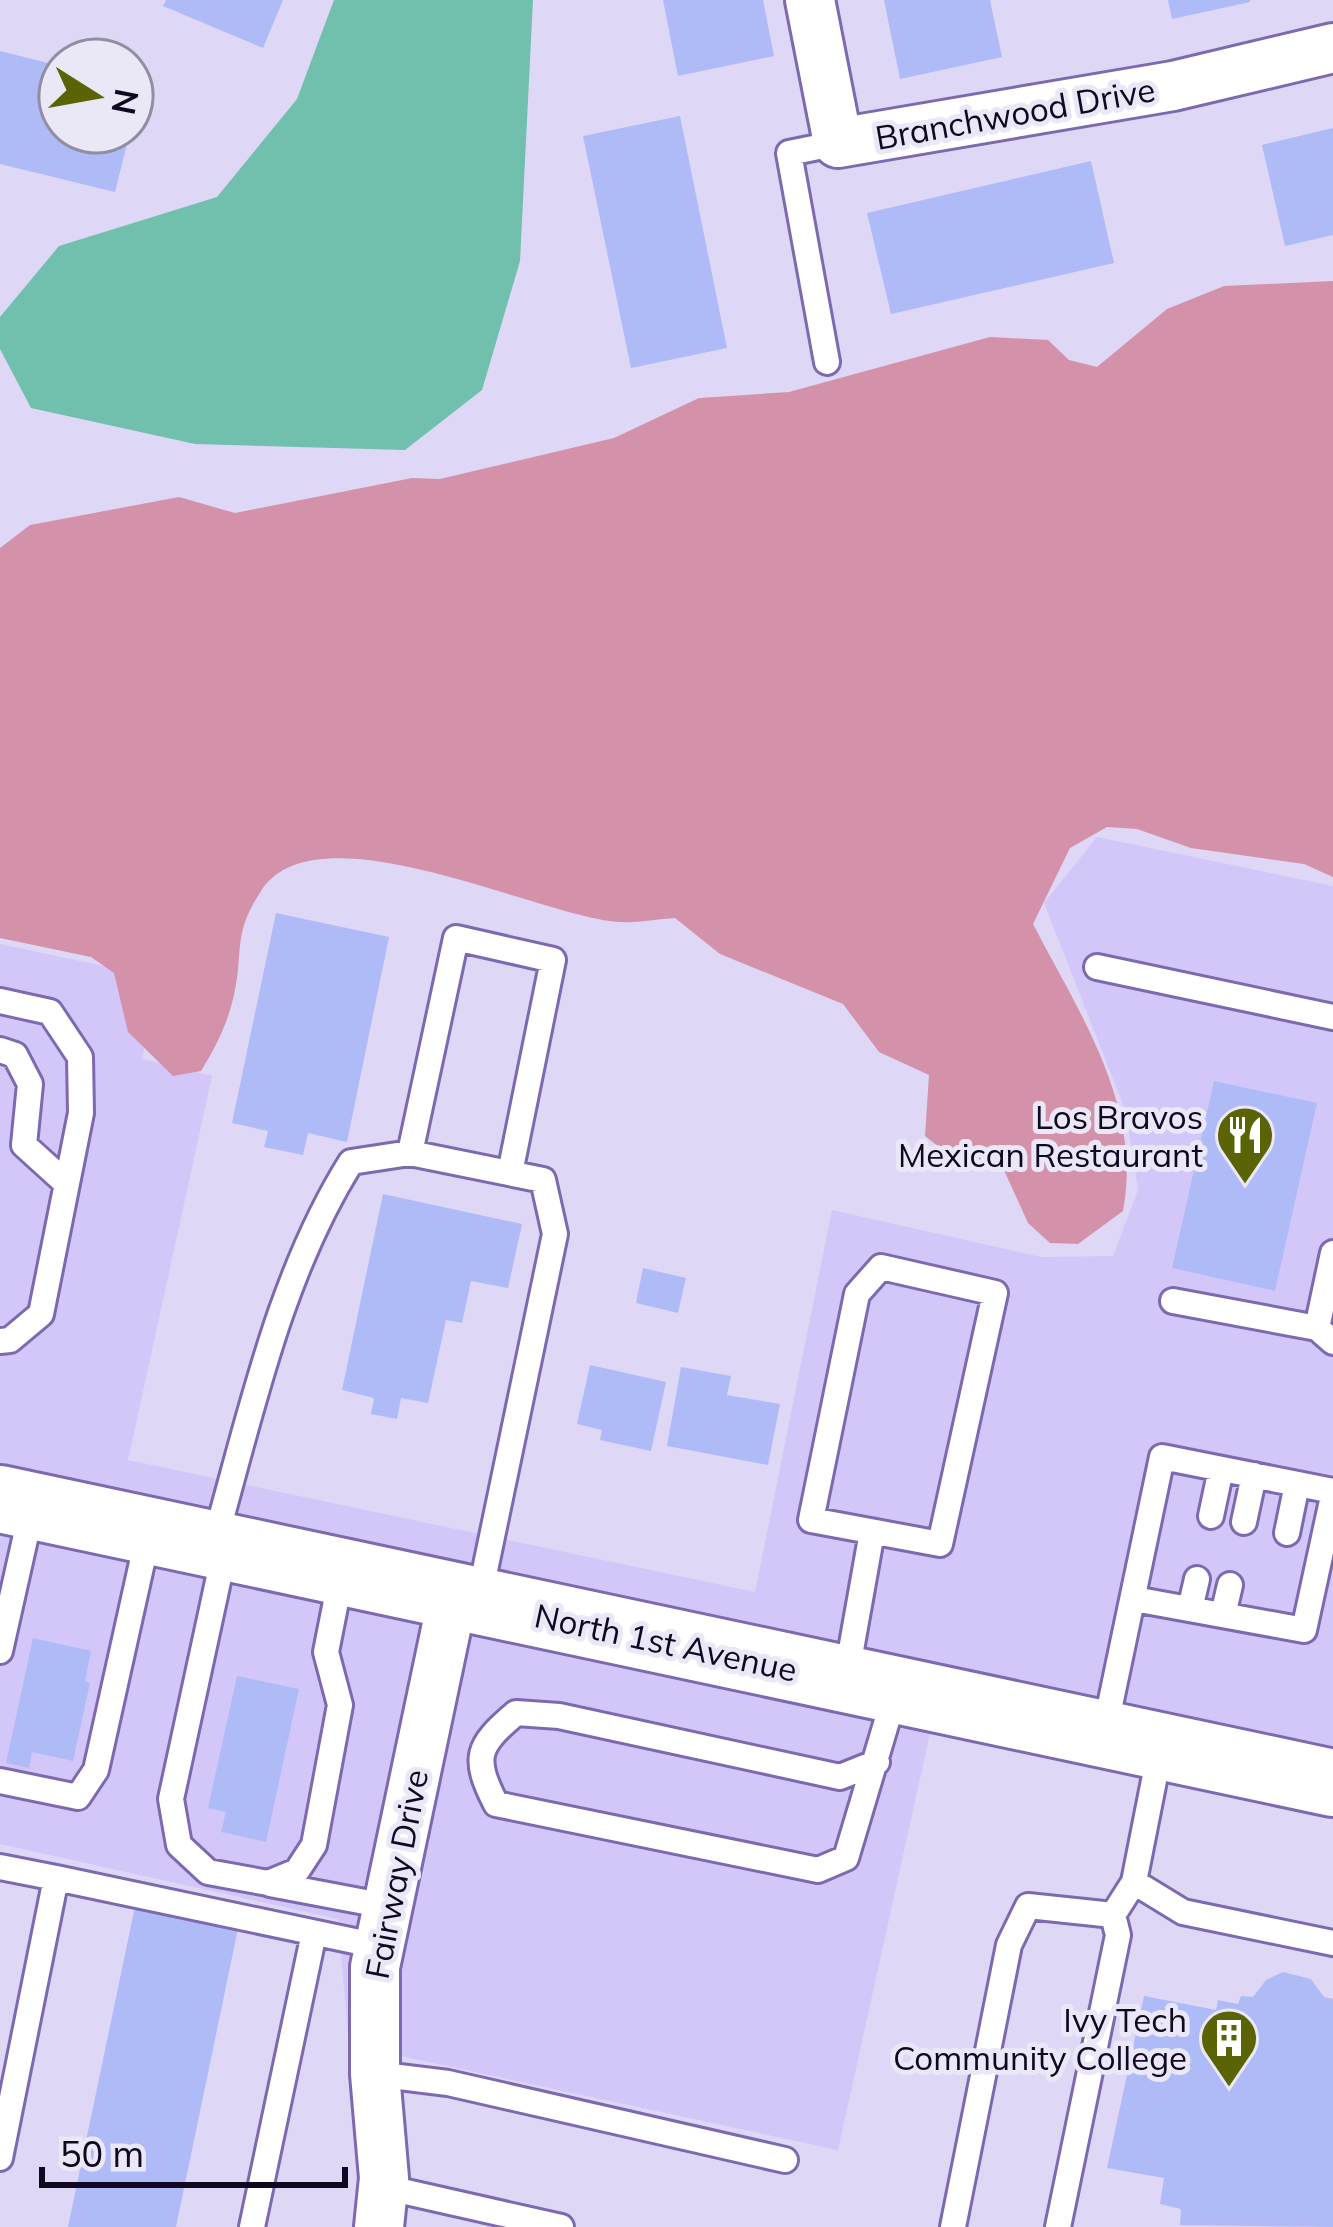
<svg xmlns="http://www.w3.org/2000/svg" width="1333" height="2227" font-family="Mulish,sans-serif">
<rect width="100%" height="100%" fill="#ded7f6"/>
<!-- built -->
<path fill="#d3c7fa" d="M1097 837 1333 886V1759L942 1679 838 2150 349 2045 338 1919 0 1844V944L160 978 142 1059 212 1076 128 1460 755 1592 832 1210 1041 1257 1113 1256 1138 1190 1126 1112 1044 903Z"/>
<!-- forest -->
<path fill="#d492aa" d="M1333 281V877L1304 864 1191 848 1137 829 1107 827 1070 848 1033 924C1079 1013 1143 1106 1123 1211L1078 1244 1050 1243 1028 1223 1003 1168 948 1154 925 1136 929 1075 879 1052 843 1004 720 954 675 918C657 919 638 923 620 922 541 918 317 804 261 891 232 935 244 950 234 995 228 1022 216 1047 201 1071L173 1076 128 1032 114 973 91 957 0 938V548L30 525 179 497 235 513 412 478 440 479 614 438 699 398 789 392 990 337 1048 340 1069 360 1097 367 1167 309 1224 286Z"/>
<!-- water -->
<path fill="#70c0ad" d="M334 0H533L520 261 482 390 405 450 195 444 31 408 0 349V317L59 246 217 197 297 99Z"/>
<!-- building -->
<path fill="#afbbf7" d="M166 0H283L263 48 163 6Z
M663 0H763L774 56 678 76Z
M884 0H990L1002 57 900 79Z
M1168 0H1250V2L1172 19Z
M0 51 60 66V132H130L115 192 0 164Z
M680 116 727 348 631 368 583 136Z
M1333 128V235L1285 246 1262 145Z
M1091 161 1114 263 891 314 867 213Z
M276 913 389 937 347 1142 308 1133 303 1155 264 1147 268 1131 232 1123Z
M1214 1081 1317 1103 1275 1291 1172 1268Z
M383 1194 522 1224 508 1288 471 1281 462 1323 446 1320 428 1403 401 1398 397 1419 371 1414 374 1398 342 1390Z
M643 1268 686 1278 678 1313 636 1303Z
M590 1365 666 1382 651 1451 600 1440 602 1430 577 1424Z
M681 1367 731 1376 727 1395 780 1404 768 1465 667 1446Z
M33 1638 91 1651 85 1681 90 1683 73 1761 32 1752 29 1768 6 1763Z
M237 1676 299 1689 266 1842 221 1832 226 1812 208 1808Z
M137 1897 240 1919 176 2227H68Z
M1283 1972 1311 1979 1324 1997 1333 1999V2227L1180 2225 1181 2209 1160 2204 1164 2178 1107 2168 1144 1996 1216 2010 1218 2000 1238 2004 1241 1996 1253 1997 1266 1980Z"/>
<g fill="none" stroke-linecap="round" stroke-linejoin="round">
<!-- lane casing -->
<g stroke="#7d69af" stroke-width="30">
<path id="lane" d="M827 362 789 153 838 143
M1097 967 1333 1017
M0 1001 50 1012 80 1057 81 1113 41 1314 10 1340 0 1341
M0 1050 15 1055 30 1084 24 1145 67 1184
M410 1153 456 938 553 960 510 1173
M1333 1253 1317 1328 1333 1342
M881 1267 995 1293 940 1544 811 1520 857 1294Z
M1173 1301 1317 1328
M1211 1516 1221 1469
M1244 1522 1254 1475
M1287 1533 1297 1484
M215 1540C251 1413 280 1275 351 1162L410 1153 543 1180 555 1234 479 1599
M225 1549 171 1799 179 1845 208 1872 268 1883 297 1871 314 1845 340 1705 326 1652 341 1576
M1134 1599 1304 1630 1333 1496
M1190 1609 1197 1579
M1223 1615 1230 1585
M0 1651 32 1508
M846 1678 872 1532
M1104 1734 1162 1457 1333 1491
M877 1762 840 1777 559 1716 516 1713C477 1746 472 1757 496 1804L818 1870 846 1858 895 1694
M0 1781 78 1797 96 1770 149 1531
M0 1867 56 1878
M1134 1882 1183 1912 1333 1943
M270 1884 386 1906
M375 2074 448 2083 785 2160
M0 2158 56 1878 378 1946
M384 2187 561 2227
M252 2227 314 1933
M953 2227 1009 1945 1028 1906 1113 1915 1134 1882 1160 1750
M1058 2227 1118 1935 1113 1915"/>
</g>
<!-- street casing -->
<g stroke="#7d69af" stroke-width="54">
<path id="street" d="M810 0 838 143 1173 86 1333 48
M379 2227 384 2178 375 2074V1967L453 1596"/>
</g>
<!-- primary casing -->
<g stroke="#7d69af" stroke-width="72">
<path id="primary" d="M0 1499 1333 1783"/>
</g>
<!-- lane -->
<use href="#lane" stroke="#fff" stroke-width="24"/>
<!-- street -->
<use href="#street" stroke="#fff" stroke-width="48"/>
<!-- primary -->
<use href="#primary" stroke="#fff" stroke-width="66"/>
</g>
<!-- icons -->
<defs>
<g id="restaurant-pin" transform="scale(3)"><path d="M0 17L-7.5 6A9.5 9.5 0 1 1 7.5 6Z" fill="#5b6405" stroke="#eae7f7"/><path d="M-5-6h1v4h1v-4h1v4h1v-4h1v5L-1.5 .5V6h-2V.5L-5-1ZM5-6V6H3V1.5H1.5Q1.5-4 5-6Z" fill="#fff"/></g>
<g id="building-pin" transform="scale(3)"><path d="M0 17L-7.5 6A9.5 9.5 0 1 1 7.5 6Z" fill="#5b6405" stroke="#eae7f7"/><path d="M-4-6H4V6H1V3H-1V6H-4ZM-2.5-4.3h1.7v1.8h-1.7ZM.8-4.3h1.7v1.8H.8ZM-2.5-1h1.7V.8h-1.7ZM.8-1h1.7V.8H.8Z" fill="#fff"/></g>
</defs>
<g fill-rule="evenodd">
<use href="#restaurant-pin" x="1245" y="1135"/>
<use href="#building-pin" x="1229" y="2038"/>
</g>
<g text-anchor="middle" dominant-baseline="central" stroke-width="10" stroke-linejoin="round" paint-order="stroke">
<!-- street labels -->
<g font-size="33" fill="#100721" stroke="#eae7f7">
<text transform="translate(1015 113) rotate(-10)">Branchwood Drive</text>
<text transform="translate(666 1642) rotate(12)">North 1st Avenue</text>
<text transform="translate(396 1874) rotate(-79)">Fairway Drive</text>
</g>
<!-- poi labels -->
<g font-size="33" fill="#100721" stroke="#eae7f7" text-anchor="end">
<text x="1203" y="1116">Los Bravos<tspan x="1203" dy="38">Mexican Restaurant</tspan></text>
<text x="1187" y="2019">Ivy Tech<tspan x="1187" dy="38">Community College</tspan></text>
</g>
</g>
<!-- north arrow -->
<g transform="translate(96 96) rotate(101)"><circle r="57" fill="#eae7f7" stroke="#938da1" stroke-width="3"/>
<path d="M0-9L21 45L0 30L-21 45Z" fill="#5b6405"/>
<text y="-18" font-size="33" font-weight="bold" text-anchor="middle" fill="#100721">N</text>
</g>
<!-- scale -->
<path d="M42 2167v18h303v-18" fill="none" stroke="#100721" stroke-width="6"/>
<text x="60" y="2167" font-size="36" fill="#100721" stroke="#eae7f7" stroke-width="9" paint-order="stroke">50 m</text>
</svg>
